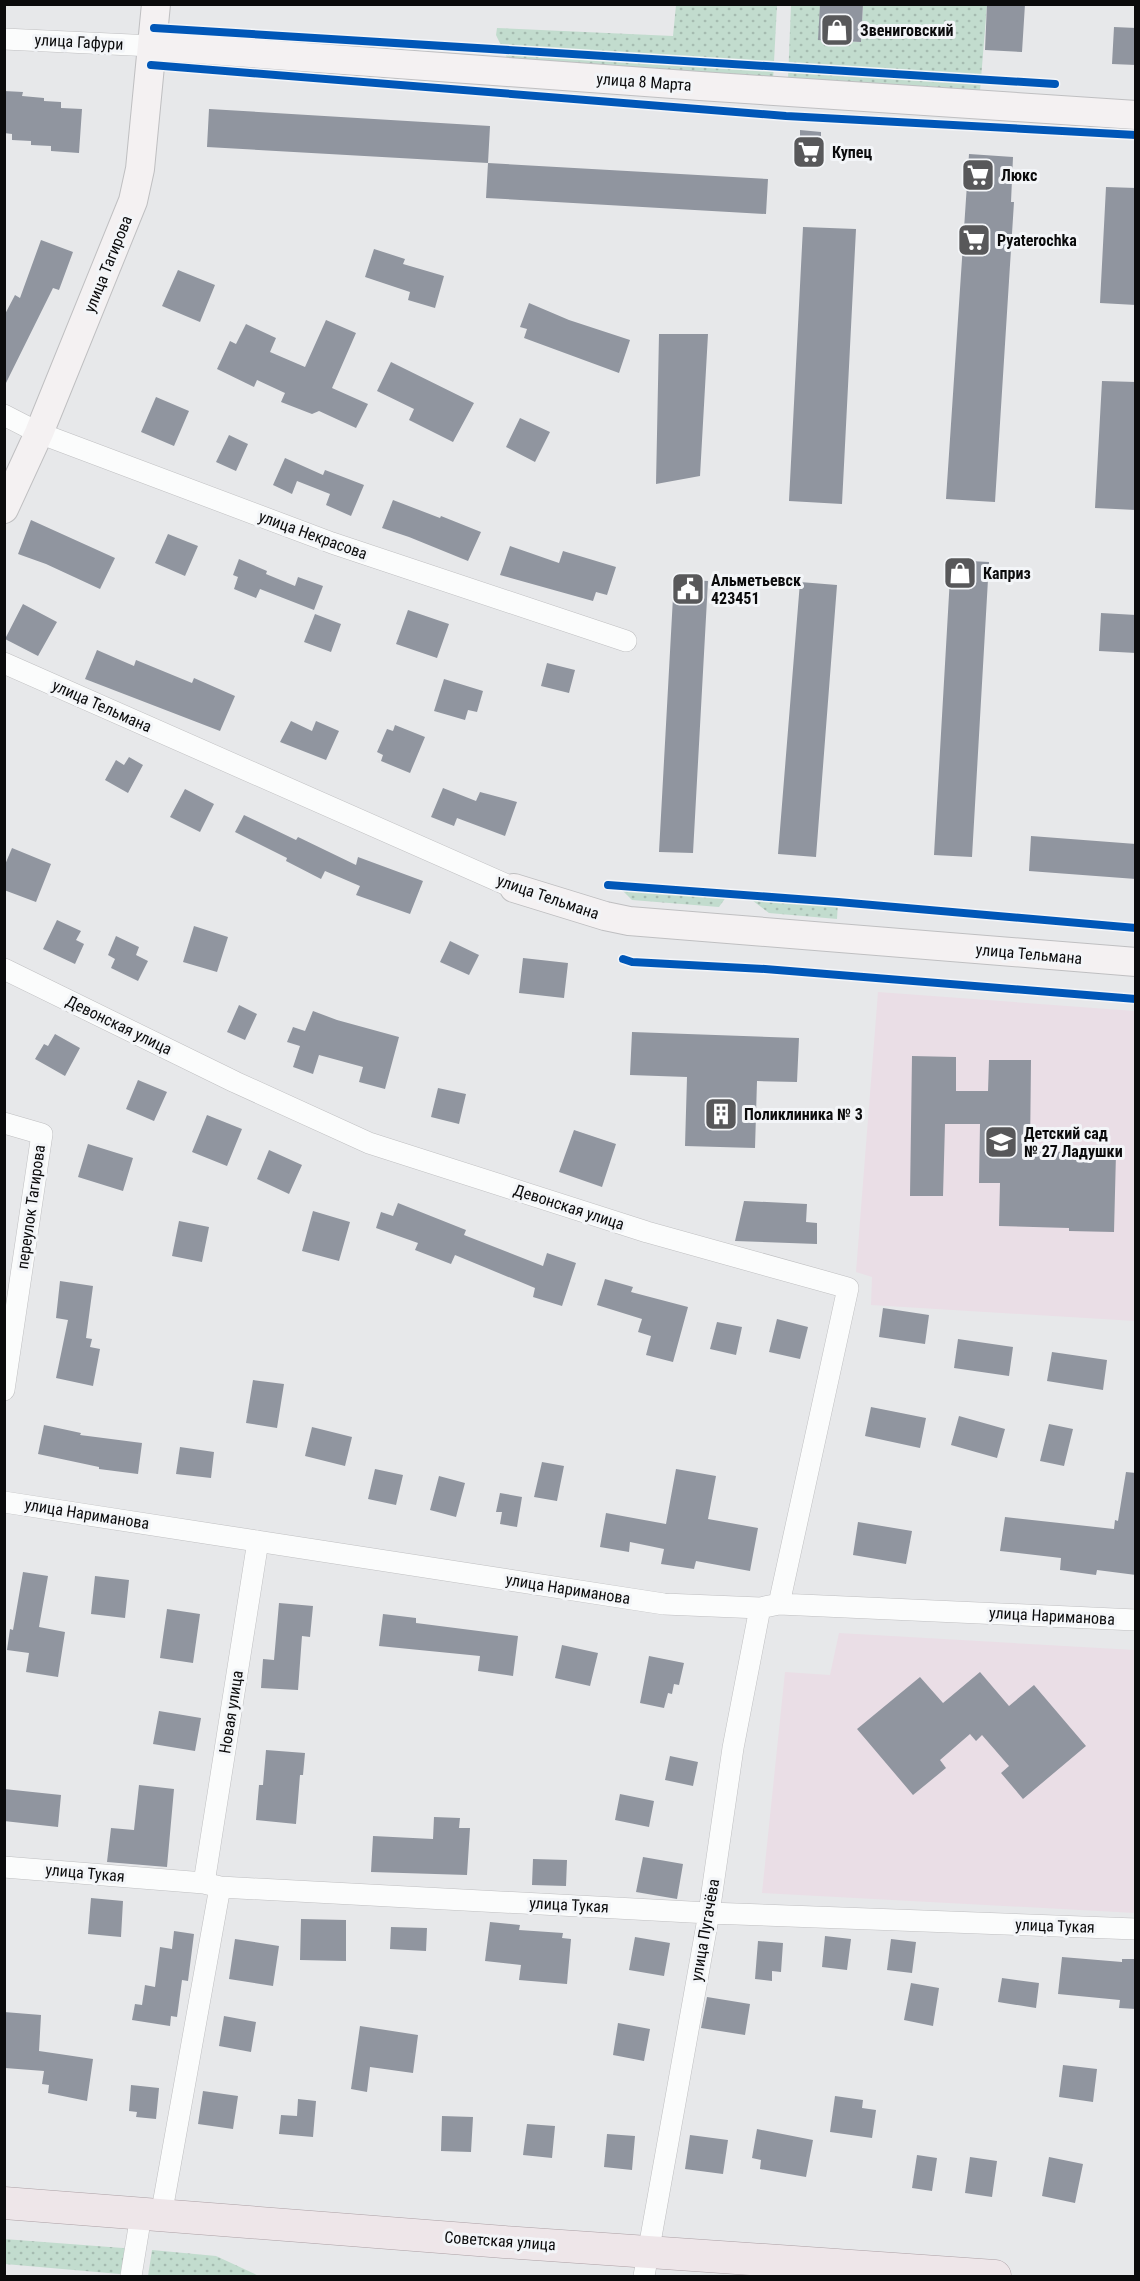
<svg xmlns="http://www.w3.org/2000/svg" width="1140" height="2281" font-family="'Roboto Condensed',sans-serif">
<defs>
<pattern id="grass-dots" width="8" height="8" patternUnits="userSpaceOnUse" patternTransform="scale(1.5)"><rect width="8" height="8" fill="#c2dcce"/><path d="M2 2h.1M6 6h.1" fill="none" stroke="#a5bbb0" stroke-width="1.8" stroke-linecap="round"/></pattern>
</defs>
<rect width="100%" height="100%" fill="#e7e8ea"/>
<!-- education -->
<path fill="#eadee6" d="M878 992 1135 1011V1321L871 1305 872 1277 856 1272Z
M839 1633 1135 1650V1913L762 1893 785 1672 830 1675Z"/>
<!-- grass -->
<path fill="url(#grass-dots)" d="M676 5H777L773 81 509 62 496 35 497 28 673 36Z
M791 5H820L819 40 861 42 863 5H987L980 91 788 80Z
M618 886 729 893 719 907 632 900Z
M744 894 838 902 837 919 769 913Z
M4 2239 136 2249 131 2275 5 2264Z
M152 2250 216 2256 259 2276H148Z"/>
<!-- building -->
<path fill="#90959f" d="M820 4H863L861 42 818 40Z
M987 4H1025L1022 52 985 50Z
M1114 27 1136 28V65L1112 64Z
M4 91 23 92 22 96 44 98V101L61 102V108L82 109 79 153 51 151V146L31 145V141L12 140V134L4 133Z
M209 109 490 126 488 163 207 147Z
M800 130 821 132V167L800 166Z
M969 154 1013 157 1011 202H1014L995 502 946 499Z
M488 163 768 179 766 214 486 198Z
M1106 187 1136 188V305L1100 303Z
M803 227 856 229 842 504 789 501Z
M41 240 73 252 59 290 53 288 4 387V316L15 295 20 298Z
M374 249 405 259 403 264 444 276 435 308 408 300 410 292 365 277Z
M178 270 215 285 200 322 162 306Z
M529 303 569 320 630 340 619 373 524 338 527 329 520 327Z
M326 320 356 333 332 388 368 404 356 428 319 411 312 414 281 402 285 393 257 380 254 387 217 369 230 341 236 344 246 324 276 338 270 352 305 367Z
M659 334H708L700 476 656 484Z
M391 362 474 403 453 442 409 420 414 409 377 391Z
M1102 381 1136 382V510L1095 508Z
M156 397 189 411 174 446 141 432Z
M520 418 550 432 535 462 506 447Z
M229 435 248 444 236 471 216 462Z
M285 458 323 475 325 470 364 485 351 516 326 505 330 494 297 481 292 494 273 485Z
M393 500 440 518 441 516 481 532 468 561 409 537 382 528Z
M31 520 115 558 100 589 46 564 18 554Z
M168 534 198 546 185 576 155 563Z
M510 546 559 563 563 551 616 567 607 595 596 592 593 601 500 575Z
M239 559 267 571 266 574 295 586 298 577 323 586 314 610 260 589 256 598 234 589 238 577 233 575Z
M951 560 989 562 972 857 934 855Z
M674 579 708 581 693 853 659 852Z
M800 582 837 585 816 857 778 854Z
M23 604 57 622 38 656 5 639Z
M408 610 449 624 437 658 396 644Z
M1101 613 1136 615V653L1099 651Z
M315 614 341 624 331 652 304 642Z
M97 650 134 666 136 660 192 683 194 678 235 696 220 731 85 679Z
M547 663 575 670 569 693 541 686Z
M444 679 483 691 477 712 468 710 465 720 434 711Z
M291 721 312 731 316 721 339 731 326 760 280 742Z
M395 725 425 737 410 773 381 761 383 755 377 752 387 729 393 731Z
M129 757 143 765 128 793 105 780 116 760 124 765Z
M443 788 476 801 480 792 517 802 505 836 457 818 454 826 431 817Z
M185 789 214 804 200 832 170 817Z
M244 815 296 840 298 837 356 865 358 857 423 881 410 914 356 895 360 886 325 871 321 879 286 861 287 858 235 832Z
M1031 836 1136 844V879L1029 871Z
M12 848 51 864 36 902 4 890V867Z
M57 920 81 931 76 940 84 944 75 964 43 949Z
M194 926 228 937 217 972 183 962Z
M116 936 139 947 136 955 148 961 138 981 111 968 115 959 108 955Z
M450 941 479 955 469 975 440 962Z
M523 958 568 963 564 998 519 993Z
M239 1005 257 1014 245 1040 227 1032Z
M313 1011 337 1020 399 1037 385 1089 359 1082 363 1067 319 1055 313 1074 293 1067 300 1046 287 1042 293 1027 305 1031Z
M632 1032 799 1038 797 1082 757 1081 755 1148 685 1146 687 1077 630 1075Z
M55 1034 80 1048 65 1076 35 1059 44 1044 48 1046Z
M912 1056 956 1057V1091H988L989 1060H1031L1030 1151 1116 1153 1114 1232 1069 1231V1228L999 1226 1000 1183H979L980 1124H945L943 1196H910Z
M138 1080 167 1092 154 1121 126 1109Z
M438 1088 466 1094 459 1124 431 1117Z
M207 1115 242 1129 227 1166 192 1152Z
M574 1130 616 1144 602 1187 559 1172Z
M88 1144 133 1158 123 1191 78 1177Z
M269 1150 302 1165 289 1194 257 1179Z
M744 1201 807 1204 806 1222 817 1223V1244L735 1241Z
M398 1203 466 1230 464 1235 543 1266 547 1253 576 1263 562 1306 533 1297 535 1288 455 1255 451 1264 415 1250 418 1243 376 1228 381 1212 393 1216Z
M313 1211 350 1222 339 1261 302 1251Z
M179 1221 209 1227 202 1262 172 1256Z
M605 1279 633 1287 631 1292 688 1307 673 1362 646 1355 651 1336 638 1332 642 1319 597 1305Z
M60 1281 93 1286 86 1338 92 1339 90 1347 100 1349 93 1386 56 1378 68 1320 56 1318Z
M883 1308 929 1315 925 1344 879 1337Z
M777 1319 808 1327 800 1359 769 1352Z
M717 1322 742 1327 736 1355 710 1349Z
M958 1339 1013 1347 1009 1376 954 1368Z
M1052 1352 1107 1360 1103 1390 1047 1381Z
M253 1380 284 1384 277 1428 246 1423Z
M871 1407 926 1418 920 1448 865 1436Z
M959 1416 1005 1429 997 1458 951 1445Z
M1049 1424 1073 1429 1064 1466 1040 1461Z
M44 1425 81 1433 80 1435 142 1443 138 1474 99 1469V1467L38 1454Z
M312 1427 352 1437 345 1466 305 1456Z
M180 1447 214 1452 211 1478 176 1474Z
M542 1462 564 1466 557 1501 534 1497Z
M375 1469 403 1475 396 1505 368 1499Z
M676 1469 716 1476 708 1519 758 1528 750 1571 696 1561 694 1569 661 1564 664 1549 630 1542 629 1552 600 1547 606 1513 666 1524Z
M1126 1472 1136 1473V1575L1097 1570 1096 1575 1060 1570 1061 1558 1000 1551 1005 1517 1114 1529 1115 1520 1118 1521Z
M439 1476 465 1483 456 1517 430 1510Z
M500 1493 522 1497 517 1527 500 1524 502 1512H496Z
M858 1522 912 1531 906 1564 853 1555Z
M23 1572 48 1576 39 1627 65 1632 58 1677 26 1672 29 1653 7 1650 10 1629 13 1630Z
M95 1576 129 1580 125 1618 91 1614Z
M279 1603 313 1606 310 1637 302 1636 298 1690 261 1688 263 1659 274 1660Z
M167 1609 200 1614 193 1663 160 1658Z
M383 1614 416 1618V1623L518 1636 513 1676 478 1671 480 1656 379 1646Z
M562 1645 598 1653 590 1686 555 1678Z
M649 1656 684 1663 679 1685 674 1684 672 1694 668 1693 664 1708 640 1703Z
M980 1672 1009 1706 1034 1685 1086 1746 1023 1799 1001 1773 1009 1766 982 1735 976 1741 970 1734 940 1760 946 1768 913 1795 857 1729 920 1677 943 1703Z
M159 1711 201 1718 195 1751 153 1744Z
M266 1750 305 1753 303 1775H300L296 1824 256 1820 259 1785H263Z
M670 1756 698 1762 693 1786 665 1780Z
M139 1785 174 1789 167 1867 107 1862 111 1828 134 1830Z
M4 1789 61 1795 58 1827 4 1821Z
M620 1794 654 1801 649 1827 615 1820Z
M434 1817 460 1818 459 1828H470L467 1875 371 1872 373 1836 433 1839Z
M643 1857 683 1864 677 1899 636 1892Z
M533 1859 567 1860 566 1886 532 1885Z
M91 1898 123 1901 121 1937 88 1934Z
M301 1919 346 1920V1961L300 1960Z
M490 1922 520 1925 519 1930 563 1933 562 1938 571 1939 567 1984 519 1980 521 1965 485 1961Z
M391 1927 427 1928 426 1951 390 1949Z
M174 1931 194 1934 188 1981 182 1980 177 2017 171 2016 170 2026 132 2020 135 2004 142 2005 145 1985 155 1987 160 1947 172 1949Z
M825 1936 851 1939 847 1970 822 1967Z
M635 1937 670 1943 664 1976 629 1970Z
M235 1939 279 1946 273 1986 229 1979Z
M891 1939 916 1942 912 1973 887 1970Z
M758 1941 783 1943 781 1972 772 1971V1981L755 1979Z
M1062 1957 1122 1962V1959H1136V2009L1119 2008 1120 2000 1058 1994Z
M1002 1978 1039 1983 1036 2008 998 2002Z
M911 1983 939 1988 933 2026 904 2020Z
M707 1997 750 2004 745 2035 701 2028Z
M4 2012 41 2015 39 2051 93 2059 87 2101 48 2093 49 2085 42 2084 44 2071 5 2068Z
M224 2016 256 2022 251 2052 219 2046Z
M618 2023 650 2029 644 2061 613 2055Z
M360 2026 418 2035 413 2073 370 2067 367 2092 351 2089Z
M1063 2065 1097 2069 1093 2102 1059 2097Z
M131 2085 159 2088 156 2119 136 2117 137 2112 129 2111Z
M203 2091 238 2096 233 2129 198 2124Z
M835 2096 863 2100 862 2108 876 2110 872 2138 830 2132Z
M298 2099 316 2101 313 2137 279 2134 281 2115 297 2116Z
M442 2116 473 2117 471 2152 441 2151Z
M527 2124 555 2126 552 2158 523 2155Z
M757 2129 813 2140 806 2177 760 2169 761 2160 752 2158Z
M607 2134 635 2136 632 2170 604 2167Z
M690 2135 728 2140 723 2174 685 2169Z
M917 2155 937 2158 932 2191 912 2188Z
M970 2157 997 2161 992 2197 965 2193Z
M1049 2157 1083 2164 1075 2203 1042 2196Z"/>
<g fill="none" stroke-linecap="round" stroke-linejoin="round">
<!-- street casing -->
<g stroke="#bfbfc1" stroke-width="22">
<path id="street" d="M4 39 153 46
M4 415 39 433 332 543 626 641
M4 663 514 888
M4 969 235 1082 369 1143 647 1232 848 1288 779 1604
M4 1123 42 1134 4 1390
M4 1502 664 1604 760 1608 779 1604 1136 1620
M4 1867 204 1883 220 1887 709 1913 1136 1929
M204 1883 258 1541
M161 2216 220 1887
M131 2276 141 2215
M644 2276 709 1913 733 1748 760 1608"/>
</g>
<!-- secondary casing -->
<g stroke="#bfbfc1" stroke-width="30">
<path id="secondary" d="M153 46 700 86 1136 115
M4 509 39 433 133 201 140 169 156 4
M514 888 605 916 629 921 1136 962"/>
</g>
<!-- primary casing -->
<g stroke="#aca0a5" stroke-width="33">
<path id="primary" d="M4 2203 504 2242 995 2276"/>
</g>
<!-- street -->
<use href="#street" stroke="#fbfcfc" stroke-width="21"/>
<!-- secondary -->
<use href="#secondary" stroke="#f4f1f2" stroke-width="28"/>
<!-- primary -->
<use href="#primary" stroke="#eee6e9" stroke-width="32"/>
<!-- cycleway casing -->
<g stroke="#f3f5f8" stroke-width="11">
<path id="cycleway" d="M154 28 1055 84
M151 65 786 116 1136 135
M608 885 838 902 1136 928
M623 959 632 962 765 969 1136 999"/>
</g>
<!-- cycleway -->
<use href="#cycleway" stroke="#0057b8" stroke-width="8"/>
</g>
<!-- icons -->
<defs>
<g id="shop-square" transform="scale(1.725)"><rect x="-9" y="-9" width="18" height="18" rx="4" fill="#58585a" stroke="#f3f5f8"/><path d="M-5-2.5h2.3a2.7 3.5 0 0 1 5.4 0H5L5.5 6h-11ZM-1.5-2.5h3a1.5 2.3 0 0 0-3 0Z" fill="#fff"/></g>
<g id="supermarket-square" transform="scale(1.725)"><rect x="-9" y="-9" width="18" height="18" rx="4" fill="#58585a" stroke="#f3f5f8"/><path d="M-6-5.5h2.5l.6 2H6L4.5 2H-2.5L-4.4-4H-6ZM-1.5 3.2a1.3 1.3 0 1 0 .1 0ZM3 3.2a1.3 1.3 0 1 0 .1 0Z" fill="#fff"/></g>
<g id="civic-square" transform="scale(1.725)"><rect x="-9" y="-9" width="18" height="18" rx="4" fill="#58585a" stroke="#f3f5f8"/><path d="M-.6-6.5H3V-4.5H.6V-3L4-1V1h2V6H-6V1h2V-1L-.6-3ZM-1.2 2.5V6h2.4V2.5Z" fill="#fff"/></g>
<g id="building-square" transform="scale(1.725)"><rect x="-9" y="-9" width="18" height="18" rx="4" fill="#58585a" stroke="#f3f5f8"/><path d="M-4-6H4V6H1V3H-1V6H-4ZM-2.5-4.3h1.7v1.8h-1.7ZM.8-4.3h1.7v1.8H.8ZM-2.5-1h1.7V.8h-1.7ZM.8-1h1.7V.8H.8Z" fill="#fff"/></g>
<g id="school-square" transform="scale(1.725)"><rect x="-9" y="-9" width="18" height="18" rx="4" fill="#58585a" stroke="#f3f5f8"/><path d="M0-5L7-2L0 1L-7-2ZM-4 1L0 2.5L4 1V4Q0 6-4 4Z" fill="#fff"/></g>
</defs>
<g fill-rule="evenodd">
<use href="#shop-square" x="837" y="30"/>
<use href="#supermarket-square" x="809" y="152"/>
<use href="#supermarket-square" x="978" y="175"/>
<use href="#supermarket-square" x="974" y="240"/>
<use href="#shop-square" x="960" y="573"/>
<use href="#civic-square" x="688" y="589"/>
<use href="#building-square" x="721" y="1114"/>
<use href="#school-square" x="1001" y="1142"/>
</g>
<g text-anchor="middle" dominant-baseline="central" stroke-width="6" stroke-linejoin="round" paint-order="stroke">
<!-- poi labels -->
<g font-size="16" font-weight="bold" fill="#0b0b0c" stroke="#f3f5f8" text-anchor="start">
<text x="860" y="30">Звениговский</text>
<text x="832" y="152">Купец</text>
<text x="1001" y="175">Люкс</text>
<text x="997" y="240">Pyaterochka</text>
<text x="983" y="573">Каприз</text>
<text x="711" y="580">Альметьевск<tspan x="711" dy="18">423451</tspan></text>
<text x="744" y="1114">Поликлиника № 3</text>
<text x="1024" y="1133">Детский сад<tspan x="1024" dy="18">№ 27 Ладушки</tspan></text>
</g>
<!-- street labels -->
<g font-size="16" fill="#0b0b0c" stroke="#f3f5f8">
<text transform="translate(79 42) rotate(3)">улица Гафури</text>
<text transform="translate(644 82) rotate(4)">улица 8 Марта</text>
<text transform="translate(108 264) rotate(-68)">улица Тагирова</text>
<text transform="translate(313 535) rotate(20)">улица Некрасова</text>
<text transform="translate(102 706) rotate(24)">улица Тельмана</text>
<text transform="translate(548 897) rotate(19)">улица Тельмана</text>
<text transform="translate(1029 954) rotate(5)">улица Тельмана</text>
<text transform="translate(119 1025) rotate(26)">Девонская улица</text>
<text transform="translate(31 1207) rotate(-82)">переулок Тагирова</text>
<text transform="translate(569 1207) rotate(18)">Девонская улица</text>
<text transform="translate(87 1514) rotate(9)">улица Нариманова</text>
<text transform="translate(568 1589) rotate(9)">улица Нариманова</text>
<text transform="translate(1052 1616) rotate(3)">улица Нариманова</text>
<text transform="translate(231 1712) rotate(-81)">Новая улица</text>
<text transform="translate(85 1873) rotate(5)">улица Тукая</text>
<text transform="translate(569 1905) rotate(3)">улица Тукая</text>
<text transform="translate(1055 1926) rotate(2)">улица Тукая</text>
<text transform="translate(705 1930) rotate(-80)">улица Пугачёва</text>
<text transform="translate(500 2241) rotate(4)">Советская улица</text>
</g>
</g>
<!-- border -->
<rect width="1140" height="2281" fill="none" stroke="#0b0b0c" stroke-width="12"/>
</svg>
